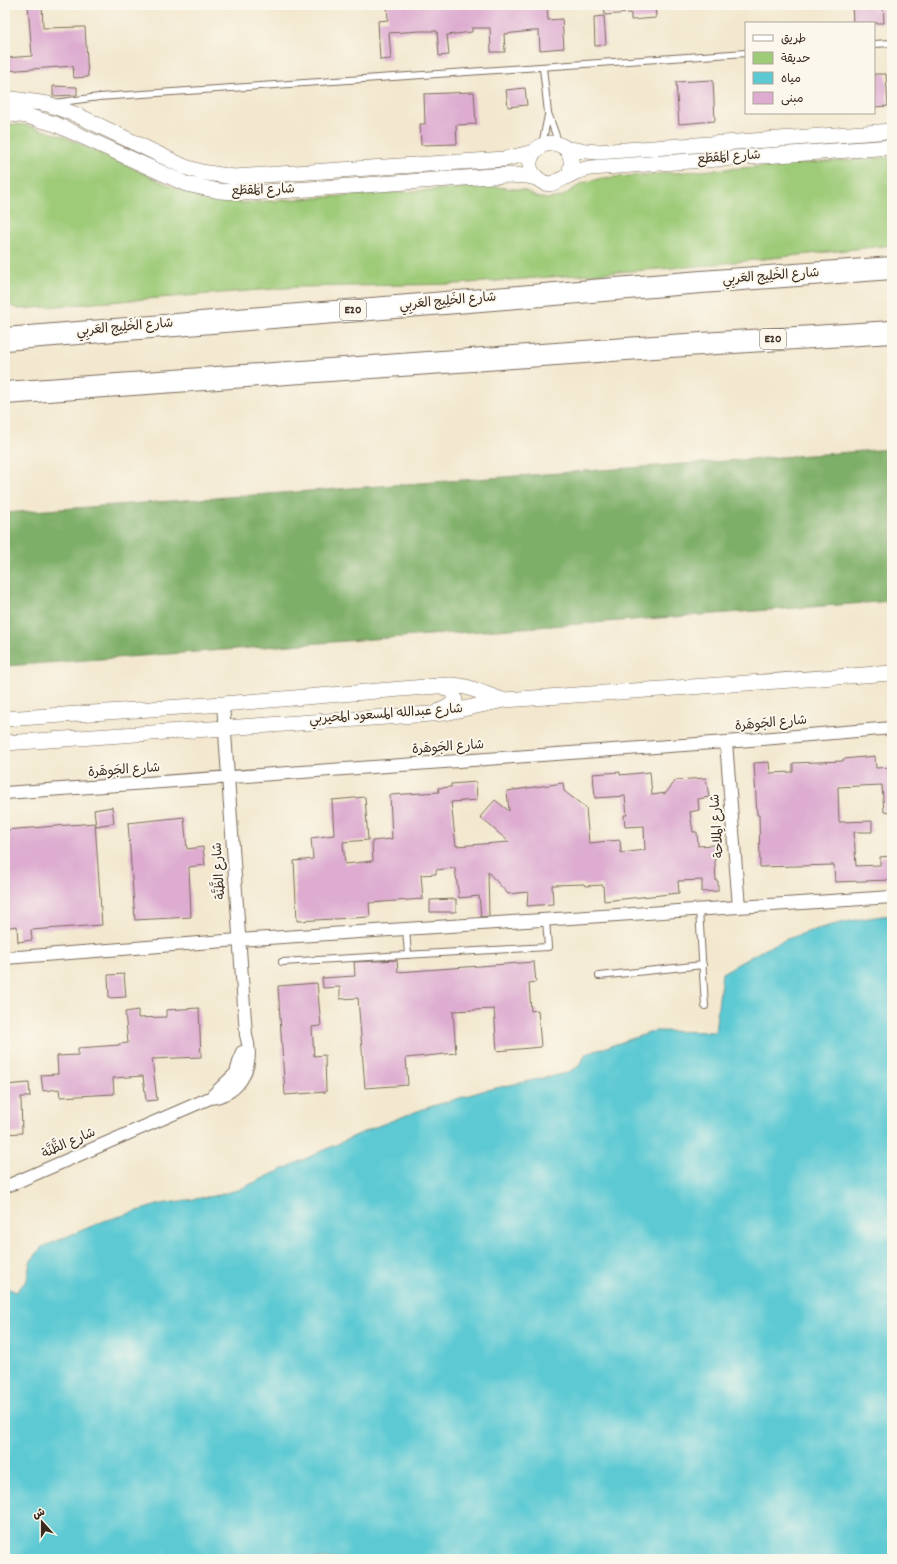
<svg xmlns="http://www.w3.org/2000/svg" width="897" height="1564" font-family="Dekko,'Playpen Sans Arabic',sans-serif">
<rect width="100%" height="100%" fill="#fbf7ec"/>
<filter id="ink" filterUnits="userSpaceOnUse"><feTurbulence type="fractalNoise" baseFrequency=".025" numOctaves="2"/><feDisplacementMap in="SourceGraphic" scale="8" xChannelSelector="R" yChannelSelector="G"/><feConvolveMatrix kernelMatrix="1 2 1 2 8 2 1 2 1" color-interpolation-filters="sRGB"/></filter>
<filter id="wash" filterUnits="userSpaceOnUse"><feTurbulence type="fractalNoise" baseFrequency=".012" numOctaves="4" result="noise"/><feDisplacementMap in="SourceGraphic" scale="16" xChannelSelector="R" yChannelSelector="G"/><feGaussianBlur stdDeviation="0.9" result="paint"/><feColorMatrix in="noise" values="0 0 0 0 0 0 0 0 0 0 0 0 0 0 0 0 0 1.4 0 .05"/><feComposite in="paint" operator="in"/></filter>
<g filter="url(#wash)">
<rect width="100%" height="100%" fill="#f3e8cf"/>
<!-- green -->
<path fill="#9ecb78" stroke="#6c7a4b" d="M5 124 25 125 63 136 179 190 205 199 241 203 490 186 524 190 536 197 548 199 561 197 583 183 602 178 892 157V245L698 266 456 284 298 287 19 309 5 304V244L7 243 5 215Z"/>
<!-- forest -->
<path fill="#7eaf68" stroke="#5c6c43" d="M892 449V601L5 666V513Z"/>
<!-- water -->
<path fill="#5cc9d3" stroke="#4c7a78" d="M892 915V1559H5V1287L16 1292 27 1280 30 1262 42 1247 104 1221 161 1204 214 1196 238 1190 370 1129 423 1109 486 1090 567 1073 578 1067 586 1054 655 1031 715 1032 722 973C746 960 770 944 796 936 826 925 860 918 892 915Z"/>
<g id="blocks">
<!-- building -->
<path fill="#ddacd0" d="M28 5H42L43 28 85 27 88 77 74 78 73 66 5 71V58L32 56Z
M387 5H547L548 20 562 19 564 48 540 50 539 31H532L504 34 505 52H491L490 28H472V32L447 35 449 55 439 56 437 31H421L389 33 391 59 380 60 378 21 388 20Z
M604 5H655L656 18 631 20V13L605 15Z
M852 5H883L884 23H853Z
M604 16 606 45 595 46 594 17Z
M874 74H886L888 106 874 107Z
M713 80 715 121 679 124 676 82Z
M53 86 77 87V95L53 96Z
M525 88 527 105 508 107 506 90Z
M474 92 476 124 456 125 457 144 421 145 420 124H425L424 94Z
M875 756 876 768 892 767V811L884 812 882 785 838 787 839 822 872 821V832H854L856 866 880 865V857L892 856V880L835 882 834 865 760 867 759 815H757L754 763 769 762 770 773 793 772V763L843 761V759Z
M620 772V775L650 772 652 795 666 793 676 780 706 778 709 797 698 799 699 810 690 812 693 832H697L698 846 714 845 716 881H718V891L702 892V880L678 881 679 893 604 901 603 885 585 886 584 884 552 885 553 904 527 906 528 892 508 894 488 872 489 916 481 917 479 896 459 898 455 868 436 870V874L421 875 423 899 369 903 370 917 297 921 294 861 313 859 311 838 334 835 332 800 365 797 368 840 343 842 345 864 373 861 372 841 392 839 390 795 439 792 438 788 451 787V784L476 782 477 800 451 802 456 846 509 842 480 817 495 800 509 811 507 791 563 783 564 791 586 808 589 843 620 840 621 853 645 850 644 826 625 827 624 815H627L625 796 595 798 593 774Z
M112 807 114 823 96 826 94 810Z
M184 817 187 849 203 847 205 865 189 867 191 917 135 920 128 823Z
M95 823 102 925 31 930 32 940 18 942 17 926 5 928V830Z
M456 899V912H430V900Z
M397 960 398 972 534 962 536 982 529 983 531 1011 538 1010 541 1047 497 1051 494 1009 453 1011 456 1053 406 1058 408 1085 365 1088 358 998 340 999V987L323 988 322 978 355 976 354 962Z
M124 974 126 997 109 998 108 975Z
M317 983 321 1026 312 1027 314 1056 325 1055 326 1092 285 1095 278 986Z
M199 1008 201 1057 152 1059 157 1100 146 1101 143 1076 113 1078 114 1094 60 1097 59 1089 43 1091 41 1075 58 1074 57 1056 78 1055V1048L119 1045V1044L128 1043 125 1012 138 1010V1018L166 1017V1010Z
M29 1083 30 1097H21L22 1133 5 1134V1085Z"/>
</g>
</g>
<g filter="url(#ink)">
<use href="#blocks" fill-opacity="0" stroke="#7b6c5c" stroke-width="1"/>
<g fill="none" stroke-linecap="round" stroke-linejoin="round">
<!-- service casing -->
<g stroke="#7b6c5c" stroke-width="8">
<path id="service" d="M874 44 892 43
M543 68 548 113 559 144
M54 103 99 97 746 53
M542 145 548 115
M699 910 705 1006
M406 929 408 955
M282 962 548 947 546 920
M599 976 703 965"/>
</g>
<!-- minor casing -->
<g stroke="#7b6c5c" stroke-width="14">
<path id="minor" d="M726 742 739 907
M5 793 726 742 892 728
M5 958 238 940 892 897
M213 1095 236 1073 242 1052
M5 1187 210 1098C242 1094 255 1064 246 1035L223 704"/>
</g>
<!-- tertiary casing -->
<g stroke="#7b6c5c" stroke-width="16">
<path id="tertiary" d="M5 98 48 104 77 115 185 167 201 172 234 177 505 159 534 152
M5 113 27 116 55 124 186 184 219 191 252 193 506 175 527 176 536 178
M566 149 597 152 892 131
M568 176C573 165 573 150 560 145 539 136 519 163 537 178 550 190 558 180 570 175 576 171 583 170 590 168L892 147
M438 712 450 706 455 700 453 692 440 685
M5 719 223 704 449 685C468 684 484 695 503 700
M5 743 445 713 504 700 892 673"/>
</g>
<!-- motorway casing -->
<g stroke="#7b6c5c" stroke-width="24">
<path id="motorway" d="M5 339 701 282 892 268
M5 393 654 347 892 332"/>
</g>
<!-- service -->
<use href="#service" stroke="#fff" stroke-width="6"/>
<!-- minor -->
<use href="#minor" stroke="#fff" stroke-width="12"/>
<!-- tertiary -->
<use href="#tertiary" stroke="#fff" stroke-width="15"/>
<!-- motorway -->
<use href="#motorway" stroke="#fff" stroke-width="22"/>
</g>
</g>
<g text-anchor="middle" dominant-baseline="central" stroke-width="4" stroke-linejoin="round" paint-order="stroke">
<!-- shield labels -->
<g fill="#fbf7ec" stroke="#75685c" stroke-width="1">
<rect x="340" y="300" width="26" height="20" rx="3"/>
<rect x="760" y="329" width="26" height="20" rx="3"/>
</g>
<g font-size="12" font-weight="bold" fill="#3b2a1e">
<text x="353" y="310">E20</text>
<text x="773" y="339">E20</text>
</g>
<!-- street labels -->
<g font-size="13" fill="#3b2a1e" stroke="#fbf7ec">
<text transform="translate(729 158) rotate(-4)">شارع المَقطَع</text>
<text transform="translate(263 191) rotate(-2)">شارع المَقطَع</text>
<text transform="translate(771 277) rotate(-4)">شارع الخَلِيج العَربِي</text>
<text transform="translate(448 302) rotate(-5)">شارع الخَلِيج العَربِي</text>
<text transform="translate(125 328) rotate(-5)">شارع الخَلِيج العَربِي</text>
<text transform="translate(386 715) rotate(-4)">شارع عبدالله المسعود المحيربي</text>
<text transform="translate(771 724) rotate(-5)">شارع الجَوهَرة</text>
<text transform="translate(448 748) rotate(-4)">شارع الجَوهَرة</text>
<text transform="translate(124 771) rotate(-4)">شارع الجَوهَرة</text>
<text transform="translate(718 826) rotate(-94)">شارع المِلاحة</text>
<text transform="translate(220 871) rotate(-94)">شارع الظَّنَّة</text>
<text transform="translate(69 1144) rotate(-24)">شارع الظَّنَّة</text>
</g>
</g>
<!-- margin -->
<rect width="897" height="1564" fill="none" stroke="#fbf7ec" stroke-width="20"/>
<!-- legend -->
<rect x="745" y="22" width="130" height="92" fill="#fbf7ec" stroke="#aea59a"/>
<rect x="753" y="35" width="20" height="6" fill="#ffffff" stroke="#aea59a"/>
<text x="781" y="42" font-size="12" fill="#3b2a1e">طريق</text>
<rect x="753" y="52" width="20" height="12" fill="#9ecb78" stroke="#aea59a"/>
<text x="781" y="62" font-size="12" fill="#3b2a1e">حديقة</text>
<rect x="753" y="72" width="20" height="12" fill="#5cc9d3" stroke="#aea59a"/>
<text x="781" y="82" font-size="12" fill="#3b2a1e">مياه</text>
<rect x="753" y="92" width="20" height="12" fill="#ddacd0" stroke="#aea59a"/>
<text x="781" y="102" font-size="12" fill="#3b2a1e">مبنى</text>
<!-- north arrow -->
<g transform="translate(42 1522) rotate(339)" stroke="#fbf7ec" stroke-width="3" paint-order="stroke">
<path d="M0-3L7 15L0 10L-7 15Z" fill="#3b2a1e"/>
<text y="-6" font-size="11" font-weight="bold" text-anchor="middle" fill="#3b2a1e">ش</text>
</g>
</svg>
